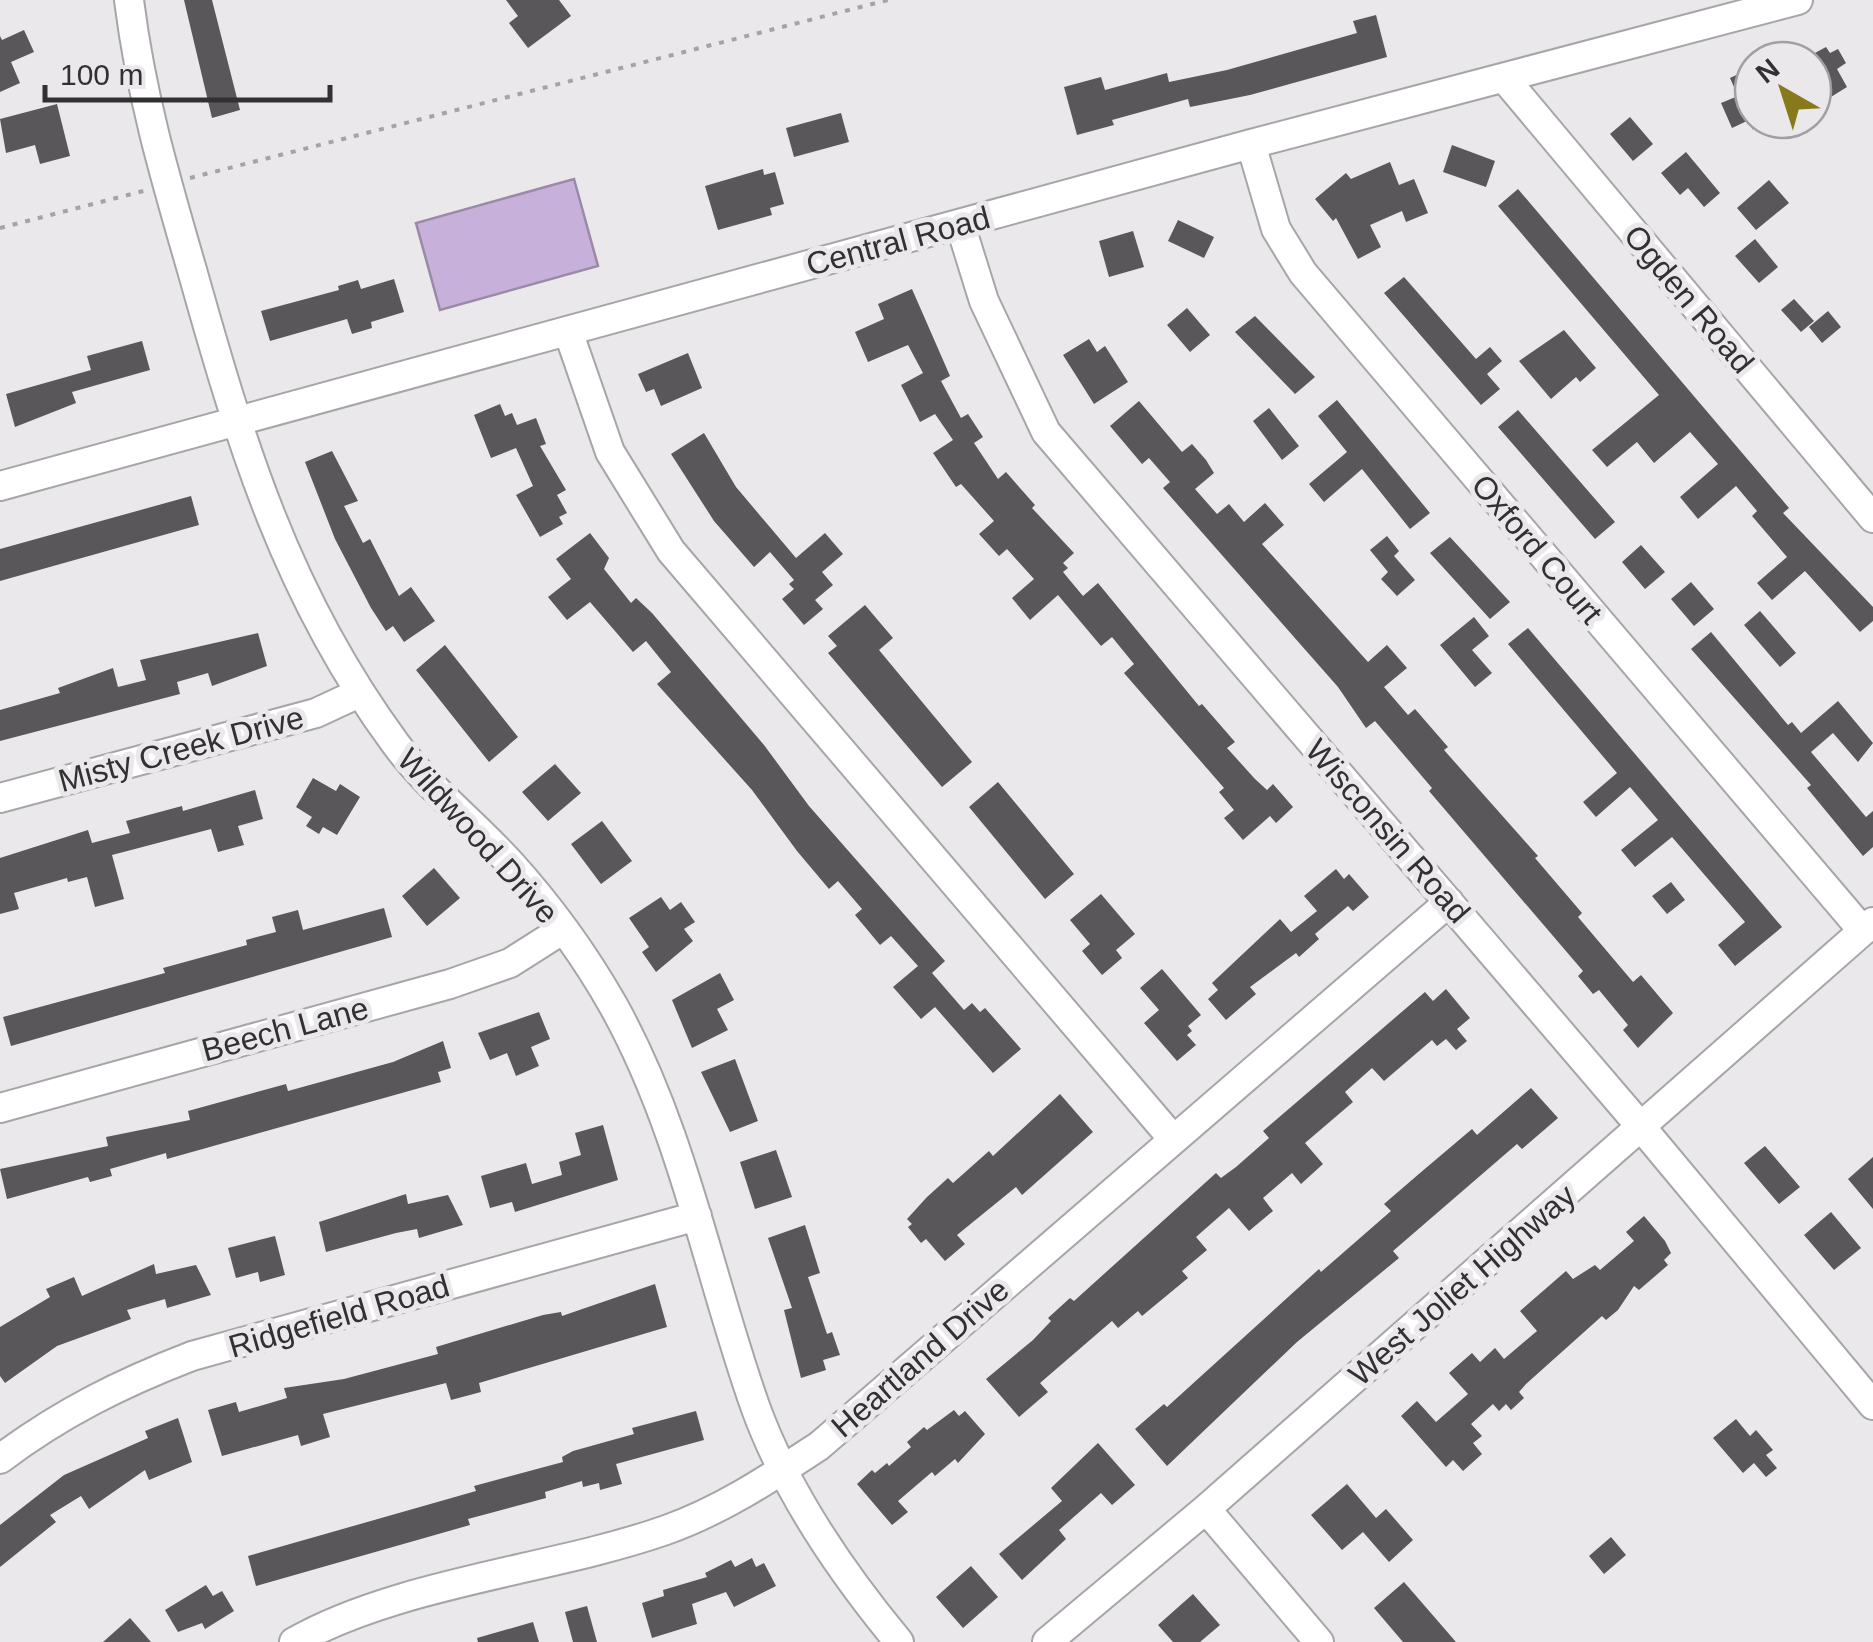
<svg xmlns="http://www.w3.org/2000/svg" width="1873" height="1642" font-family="Helvetica,sans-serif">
<rect width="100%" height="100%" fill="#eae8eb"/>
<!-- water -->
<path fill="#c7b0d9" stroke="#9a8aa7" stroke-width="2.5" d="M574 179 598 266 440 310 416 223Z"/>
<!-- building -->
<path fill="#59575a" d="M184 0H212L240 110 212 118Z
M506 0H559L571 16 528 48 509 23 518 16Z
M1376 15 1387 57 1250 95 1190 107 1188 99 1112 120 1114 125 1077 135 1064 87 1101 77 1105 90 1167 73 1169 82 1227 70 1357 33 1353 21Z
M24 30 34 52 11 62 20 83 0 92V36L2 40Z
M1826 47 1830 53 1838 49 1846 63 1837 69 1847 87 1826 100 1823 95 1813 100V54Z
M1753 67V130L1749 120 1732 128 1721 103 1738 96 1730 78Z
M57 104 70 156 40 164 35 145 6 153 0 119Z
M841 113 849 142 794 157 786 128Z
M1630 117 1653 144 1633 161 1610 134Z
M1452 145 1495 161 1486 187 1443 172Z
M1686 152 1720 193 1704 207 1688 188 1680 195 1661 173Z
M1390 162 1399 185 1414 179 1428 213 1406 222 1402 211 1370 225 1381 247 1358 259 1336 218 1333 221 1315 199 1346 173 1351 179Z
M763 169 764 175 775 172 784 204 770 208 772 215 718 230 705 186Z
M1769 180 1789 203 1756 230 1737 208Z
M1518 189 1789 508 1783 513 1873 607V621L1860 632 1805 571 1772 600 1757 583 1787 557 1752 516 1757 511 1736 486 1698 519 1680 497 1718 464 1690 432 1654 463 1637 442 1607 467 1592 450 1659 395 1498 206Z
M1178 220 1214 237 1204 258 1168 241Z
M1133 231 1144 267 1109 277 1099 241Z
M1755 239 1778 267 1759 283 1735 256Z
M1404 277 1476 359 1490 347 1502 361 1487 374 1500 389 1481 405 1384 293Z
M394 279 404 312 371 322 372 328 352 334 347 319 270 341 261 311 339 290 338 286 358 280 361 289Z
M912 289 950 376 941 381 961 418 968 414 983 437 974 443 998 479 1006 472 1035 505 1032 508 1074 553 1063 563 1068 568 1063 572 1083 596 1098 583 1199 706 1202 704 1235 742 1227 748 1255 779 1267 790 1273 784 1293 807 1276 823 1270 816 1243 840 1224 818 1234 810 1219 792 1224 788 1124 673 1134 664 1112 637 1101 646 1058 595 1030 620 1012 598 1034 579 1007 549 999 556 979 534 994 521 961 484 956 487 933 453 953 440 935 414 920 422 901 385 923 373 908 345 868 362 855 332 884 319 878 304Z
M1794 299 1814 321 1801 332 1781 310Z
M1187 308 1210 335 1190 352 1167 325Z
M1828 311 1841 327 1822 343 1809 327Z
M1255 316 1315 377 1295 394 1235 332Z
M1564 330 1596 368 1580 382 1576 377 1551 399 1519 361Z
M1089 339 1097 352 1105 346 1128 382 1094 404 1063 355Z
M142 341 150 370 72 392 76 403 15 427 6 394 91 370 87 356Z
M688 353 702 388 661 406 654 389 646 392 638 374Z
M1337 400 1430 513 1410 529 1362 469 1324 502 1309 484 1347 452 1318 416Z
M1139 401 1182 452 1192 444 1206 460 1214 473 1195 489 1217 514 1229 504 1244 522 1265 503 1284 525 1262 544 1368 662 1387 645 1407 668 1384 687 1408 715 1415 709 1448 747 1444 750 1538 856 1535 858 1582 913 1578 917 1633 982 1641 975 1673 1013 1638 1048 1623 1030 1628 1025 1599 990 1593 994 1578 976 1583 971 1429 791 1432 788 1375 721 1366 728 1338 687 1163 488 1170 482 1149 458 1142 464 1110 426Z
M500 404 505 416 512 413 517 425 536 418 546 444 540 446 566 490 557 495 567 513 559 517 563 524 540 537 516 495 533 486 516 448 491 458 474 415Z
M1269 408 1299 446 1282 460 1253 421Z
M1518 410 1615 522 1595 539 1498 427Z
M704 433 736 487 796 558 825 533 843 554 822 572 833 585 815 600 823 609 804 625 782 599 794 589 789 584 794 580 770 552 754 567 714 521 671 454Z
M332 451 358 501 344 506 363 543 370 539 399 596 411 587 435 621 404 642 393 626 386 631 371 608 335 539 305 462Z
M191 496 199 525 0 581V549Z
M590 533 609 558 604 569 631 603 636 598 652 613 764 745 809 806 945 961 932 973 964 1010 972 1003 980 1012 985 1008 1021 1049 993 1073 935 1007 921 1019 893 987 918 966 891 936 880 945 855 915 862 909 838 881 829 889 797 851 752 790 657 684 671 672 646 641 633 652 590 602 567 620 548 597 571 579 556 559Z
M1387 536 1399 551 1394 556 1415 580 1397 596 1381 579 1388 572 1370 550Z
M1450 537 1510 602 1490 619 1430 553Z
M1641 545 1665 572 1645 589 1622 562Z
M1691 582 1714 609 1694 626 1671 599Z
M865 605 893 638 879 650 972 762 942 787 828 653 837 646 828 636Z
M1760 611 1796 653 1780 667 1744 625Z
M1474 617 1489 636 1472 650 1492 673 1475 687 1440 645Z
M1528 628 1782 927 1735 966 1718 945 1745 922 1672 837 1635 867 1621 850 1658 820 1630 787 1596 817 1583 802 1617 773 1508 644Z
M1711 632 1788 725 1792 722 1801 733 1838 701 1873 743 1858 762 1833 733 1811 752 1866 817 1873 811V847L1863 856 1807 788 1811 785 1691 649Z
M258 633 267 666 212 686 208 673 177 682 180 694 0 741V710L60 693 58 688 113 668 118 687 146 680 140 660Z
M445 645 518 737 489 762 416 670Z
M555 764 581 793 548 821 522 792Z
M313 778 336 791 340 784 360 797 337 835 323 827 319 834 306 826 312 817 296 807Z
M998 782 1074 874 1045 899 969 807Z
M255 790 263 819 238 826 244 845 218 852 211 829 112 855 124 899 95 907 87 877 68 882 67 878 14 893 19 909 0 914V858L88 830 92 843 130 833 126 821 182 806 183 811Z
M602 821 632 861 601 884 571 844Z
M434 868 460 898 427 926 402 896Z
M1336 869 1344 879 1349 874 1369 897 1353 911 1348 906 1315 934 1319 939 1299 957 1296 953 1250 987 1256 994 1226 1020 1208 999 1218 990 1212 983 1280 919 1291 932 1317 911 1304 896Z
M1671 882 1685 900 1667 914 1652 896Z
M1101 894 1135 934 1116 950 1122 958 1102 975 1082 951 1090 944 1070 920Z
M661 897 670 910 681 902 695 922 684 929 693 941 656 972 642 952 649 947 629 918Z
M384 908 392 937 11 1046 3 1017 165 973 163 968 247 945 246 940 276 932 272 917 298 910 303 930Z
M1162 969 1201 1015 1188 1026 1192 1031 1187 1035 1196 1045 1177 1061 1144 1023 1159 1010 1140 988Z
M720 973 734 1000 717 1009 728 1030 692 1048 672 1000Z
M1446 989 1470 1018 1457 1029 1467 1041 1456 1050 1446 1039 1437 1046 1432 1040 1384 1081 1372 1068 1345 1092 1353 1102 1305 1143 1323 1164 1301 1184 1292 1173 1263 1198 1273 1211 1249 1231 1229 1208 1196 1237 1207 1250 1182 1271 1188 1278 1142 1316 1138 1311 1118 1328 1112 1321 1040 1383 1048 1392 1019 1417 986 1379 1033 1340 1051 1321 1048 1318 1070 1298 1074 1301 1216 1173 1221 1178 1236 1167 1269 1138 1263 1131 1425 992 1433 1001Z
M539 1012 550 1039 531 1047 539 1066 516 1076 507 1053 490 1060 478 1033Z
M443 1041 451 1068 438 1072 441 1082 167 1159 166 1153 110 1169 112 1176 90 1182 88 1177 7 1199 0 1169 108 1146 106 1137 190 1120 188 1111 286 1084 288 1091 393 1062Z
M735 1059 758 1121 730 1132 701 1072Z
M1531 1088 1558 1118 1522 1149 1517 1144 1393 1251 1399 1258 1297 1342 1167 1466 1135 1429 1164 1404 1167 1407 1319 1269 1321 1272 1391 1211 1384 1204 1420 1173 1472 1129 1477 1135Z
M1060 1094 1093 1132 1022 1195 1016 1187 957 1235 965 1244 945 1261 926 1239 921 1243 908 1227 912 1224 907 1219 927 1197 948 1178 953 1183 989 1151 993 1156Z
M603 1125 618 1180 515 1212 512 1202 490 1208 481 1176 526 1163 532 1184 562 1175 559 1162 581 1155 575 1133Z
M1765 1146 1800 1187 1779 1204 1744 1163Z
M776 1150 792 1197 755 1209 740 1162Z
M1873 1157V1209L1848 1179Z
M406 1194 408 1204 448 1195 463 1225 419 1238 417 1229 396 1233 326 1252 319 1222Z
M1831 1212 1861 1248 1834 1270 1804 1235Z
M1644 1216 1665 1241 1671 1253 1664 1260 1668 1265 1639 1290 1634 1286 1618 1310 1606 1320 1602 1316 1526 1384 1519 1392 1524 1398 1511 1410 1506 1404 1499 1411 1493 1404 1471 1424 1482 1436 1473 1443 1482 1454 1463 1471 1453 1460 1446 1467 1401 1416 1417 1401 1436 1422 1468 1394 1449 1373 1472 1353 1480 1362 1495 1348 1504 1359 1537 1331 1520 1311 1566 1271 1573 1279 1595 1265 1600 1270 1634 1241 1626 1232Z
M805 1225 820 1273 808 1277 827 1334 832 1332 840 1355 823 1360 826 1370 801 1378 784 1310 792 1308 768 1238Z
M275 1236 285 1275 260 1282 258 1272 236 1278 228 1248Z
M154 1264 156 1274 196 1265 211 1295 167 1308 165 1299 127 1310 131 1319 57 1346 5 1383 0 1376V1327L50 1297 46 1289 74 1277 82 1296Z
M655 1284 667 1327 479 1383 481 1392 451 1400 446 1383 323 1414 330 1437 301 1446 298 1435 222 1456 208 1410 236 1402 239 1412 287 1398 284 1388 344 1379 438 1354 436 1347 543 1315 561 1312 562 1316Z
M954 1410 959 1416 965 1411 985 1434 958 1463 955 1459 935 1476 932 1472 898 1501 908 1512 892 1525 857 1484 872 1470 875 1473 887 1463 889 1466 911 1447 907 1442 924 1427 927 1430Z
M696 1411 704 1440 616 1464 622 1484 600 1490 599 1483 583 1487 582 1481 545 1492 546 1498 468 1519 470 1525 256 1586 248 1556 476 1491 474 1486 563 1462 562 1457 573 1451 634 1434 632 1428Z
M178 1418 192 1462 149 1480 145 1470 89 1509 81 1496 50 1515 56 1522 0 1567V1525L64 1475 148 1438 145 1431Z
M1736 1419 1750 1436 1756 1430 1773 1450 1766 1455 1777 1468 1766 1477 1754 1463 1743 1473 1713 1438Z
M1098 1443 1135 1485 1112 1505 1101 1493 1059 1530 1066 1539 1022 1580 999 1554 1062 1501 1051 1488Z
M1347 1484 1376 1518 1386 1509 1413 1540 1389 1562 1363 1532 1342 1550 1311 1515Z
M1611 1537 1626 1555 1604 1574 1589 1556Z
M752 1558 756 1567 764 1563 776 1586 734 1607 726 1592 692 1604 697 1624 652 1638 642 1603 664 1596 663 1590 707 1577 705 1573 731 1560 735 1567Z
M971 1566 998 1597 963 1628 936 1597Z
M1404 1582 1456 1642H1403L1374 1608Z
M206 1585 213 1596 222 1591 234 1611 205 1629 202 1623 178 1632 165 1610Z
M1193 1594 1220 1625 1200 1642H1173L1158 1625Z
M587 1606 597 1642H573L565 1612Z
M130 1618 151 1642H103Z
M533 1622 539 1642H478L477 1638Z"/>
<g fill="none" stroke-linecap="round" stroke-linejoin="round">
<!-- minor casing -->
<g stroke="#a6a5a8" stroke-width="32">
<path id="minor" d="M129 0C141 96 165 177 192 270 241 444 286 595 395 743 427 787 473 822 510 863 548 905 585 956 613 1005 683 1130 708 1273 755 1406 786 1492 841 1572 899 1642
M1505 79 1873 518
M1251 144 1276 229 1303 273 1863 931
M960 224 984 301 1046 432 1642 1128 1873 1405
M568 331 610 452 671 551 1173 1139
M0 486 1251 144 1798 0
M0 798 316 713 359 693
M0 1108 450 984 510 963 562 930
M0 1459C61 1413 122 1383 192 1356L697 1216
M1206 1509 1319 1642
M294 1642C397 1583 552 1570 666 1530 722 1510 770 1478 819 1446L1449 902
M1047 1642 1206 1509 1873 922"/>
</g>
<!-- path -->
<path stroke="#a4a3a5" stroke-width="4" stroke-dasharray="5 8" stroke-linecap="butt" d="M190 178 888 0
M0 228 147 190"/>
<!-- minor -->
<use href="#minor" stroke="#fff" stroke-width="28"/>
</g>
<g text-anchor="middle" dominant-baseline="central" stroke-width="10" stroke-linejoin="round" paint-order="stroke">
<!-- street labels -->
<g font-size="32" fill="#323132" stroke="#eae8eb">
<text transform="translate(898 241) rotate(-15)">Central Road</text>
<text transform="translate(1689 299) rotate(50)">Ogden Road</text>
<text transform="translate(1537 549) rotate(50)">Oxford Court</text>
<text transform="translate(181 749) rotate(-15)">Misty Creek Drive</text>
<text transform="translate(1388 831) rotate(49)">Wisconsin Road</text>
<text transform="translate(478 836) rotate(48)">Wildwood Drive</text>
<text transform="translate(285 1029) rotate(-15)">Beech Lane</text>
<text transform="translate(1462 1285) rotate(-41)">West Joliet Highway</text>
<text transform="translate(339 1316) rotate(-16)">Ridgefield Road</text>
<text transform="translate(920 1358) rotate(-41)">Heartland Drive</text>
</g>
</g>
<!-- north arrow -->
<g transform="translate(1783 90) rotate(321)"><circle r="48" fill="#eae8eb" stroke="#a09fa1" stroke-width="2.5"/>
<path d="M0-8L18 38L0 25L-18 38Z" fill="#88791d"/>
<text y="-15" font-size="28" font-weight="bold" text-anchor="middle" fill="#323132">N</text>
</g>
<!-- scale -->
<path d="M45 85v15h285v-15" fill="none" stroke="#323132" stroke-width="5"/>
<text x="60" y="85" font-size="30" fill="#323132" stroke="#eae8eb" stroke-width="8" paint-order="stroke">100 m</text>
</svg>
